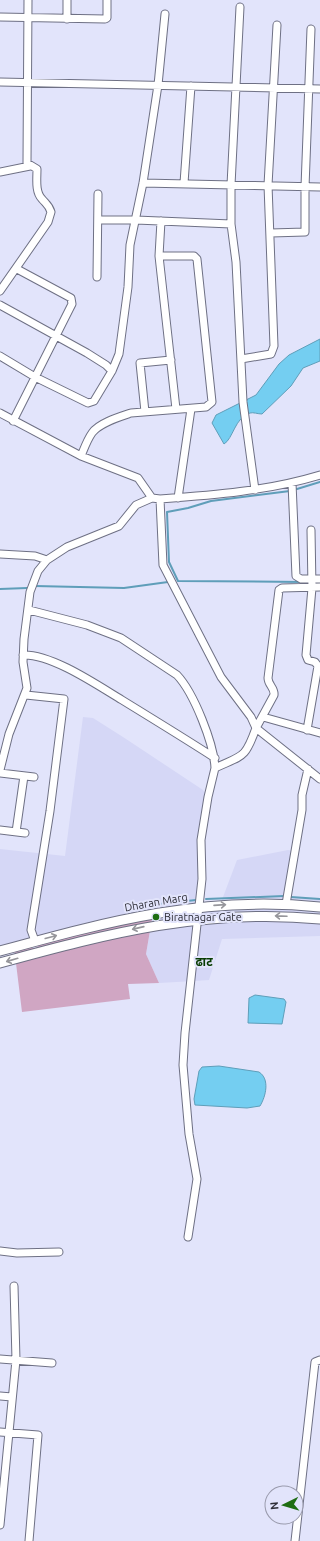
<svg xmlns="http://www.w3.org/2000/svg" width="320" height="1541" font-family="Ubuntu,'Noto Sans Devanagari',sans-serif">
<rect width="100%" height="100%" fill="#e2e4fb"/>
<!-- built -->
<path fill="#d5d7f6" d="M83 717 93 718 123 737 203 790 208 797 198 906 220 905 237 860 288 850 298 852 291 897 320 899V936L222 939 209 980 194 981 159 983 146 954 153 914 0 951V849L65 856Z"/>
<!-- green -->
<path fill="#d0a6c3" d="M153 913 146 954 159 983 128 984 130 999 22 1012 14 947 35 948 57 935Z"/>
<!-- water -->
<path fill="#74cef1" stroke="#5f9eb9" d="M320 339V361L303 368 291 386 262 414C258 414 253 412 250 413 235 417 233 439 224 444L212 423 216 415 256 395 279 364 289 355Z
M255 995 284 999 286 1002 282 1024 248 1023 249 998Z
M219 1066 259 1072C270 1079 266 1096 260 1106L247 1108 195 1105 194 1099 199 1071 202 1067Z"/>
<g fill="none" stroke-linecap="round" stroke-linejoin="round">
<!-- stream -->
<path stroke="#5f9eb9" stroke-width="2" d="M297 489 320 482
M290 491 211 501 188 508 167 512 169 562 178 581 303 582
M35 586 124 588 168 582
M0 589 27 588
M291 897 320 899
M206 899 284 896
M150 905 196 900"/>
<!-- minor casing -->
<g stroke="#6e7084" stroke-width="9">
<path id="minor" d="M240 7 231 185V224L236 262 243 402 255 490
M0 17 105 19 107 18V0
M67 19V0
M0 82 320 89
M0 172 30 166
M143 183 320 187
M184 183 191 86
M98 220H136L231 224
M161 221 159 256 176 409
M271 233 305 232V187L311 29
M97 277 98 194
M0 291 48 222 51 212C49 205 46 204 42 199 35 192 37 179 37 169L27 163 28 0
M0 305 87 353 106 365 112 371
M0 356 35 377 88 403 94 401 112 371 119 354 128 287 130 245 143 183 158 85 165 14
M241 359 271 354 274 346 268 185 277 25
M145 412 140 363 171 360
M0 413 81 456 138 478 152 498
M13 421 72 304 71 298 17 269
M81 456C84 449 87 440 92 433 99 423 119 417 131 413L206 407 212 402 197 259 194 256H159
M292 483 296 576 301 579H320
M178 498 191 409
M160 499 163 565 221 677 251 717 256 728C245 759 243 755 215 768L208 797 201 840 202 879 185 1033 183 1065 189 1134 197 1179 188 1237
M0 554 35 556 47 560
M320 587 282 588 279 590 268 678C268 685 275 688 274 695L256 728 320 779
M29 610 87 625 121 638 177 675C194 693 214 744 215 768
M23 655C52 654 97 685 122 700 153 719 184 738 215 758
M26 695 64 699 50 811 31 930 35 941
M263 717 320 733
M307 730 318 666 315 662 308 660 306 655 312 588 311 530
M0 770 9 734 27 688 23 662 24 639 30 592 38 571 47 560 67 547 119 526 136 505 152 498 160 499C214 495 267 491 320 475
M0 773 34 777
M0 830 25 833
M16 832 24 776
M286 904 302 810V795L308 769
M0 1251 17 1253 59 1252
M0 1359 52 1363
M0 1396 12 1397
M0 1432 38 1435 29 1541
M0 1525 16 1360 14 1286
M295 1541 315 1362 320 1360"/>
</g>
<!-- major casing -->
<g stroke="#6e7084" stroke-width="11">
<path id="major" d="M0 951C109 921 206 895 320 907
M0 963C109 933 206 908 320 919"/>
</g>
<!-- minor -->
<use href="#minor" stroke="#fff" stroke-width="7"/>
<!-- major -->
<use href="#major" stroke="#fff" stroke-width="9"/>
</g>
<!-- one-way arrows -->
<defs><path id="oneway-shaft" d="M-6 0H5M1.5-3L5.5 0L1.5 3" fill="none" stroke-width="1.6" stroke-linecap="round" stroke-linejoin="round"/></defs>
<g stroke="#96969b">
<use href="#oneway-shaft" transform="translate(220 905) rotate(-4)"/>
<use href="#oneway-shaft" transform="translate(281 916) rotate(-178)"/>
<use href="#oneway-shaft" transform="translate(138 928) rotate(167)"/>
<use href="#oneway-shaft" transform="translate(51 937) rotate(-15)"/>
<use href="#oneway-shaft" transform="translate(12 960) rotate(164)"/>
</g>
<!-- markers -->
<circle fill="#1e6d12" stroke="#e2e4fb" stroke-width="1.5" cx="156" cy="917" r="4"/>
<g text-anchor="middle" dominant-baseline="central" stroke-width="4" stroke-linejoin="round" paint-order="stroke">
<!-- street labels -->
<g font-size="11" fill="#2e2e37" stroke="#e2e4fb">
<text transform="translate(156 902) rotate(-10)">Dharan Marg</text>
</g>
<!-- poi labels -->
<g font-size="11" fill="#2e2e37" stroke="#e2e4fb" text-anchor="start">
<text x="164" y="917">Biratnagar Gate</text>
</g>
<!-- neighbourhood labels -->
<g font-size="12" font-weight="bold" fill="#083c02" stroke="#e2e4fb">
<text x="204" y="961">ढाट</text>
</g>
</g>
<!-- north arrow -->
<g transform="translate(284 1505) rotate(265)"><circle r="19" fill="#e2e4fb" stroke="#9a9bad"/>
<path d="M0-3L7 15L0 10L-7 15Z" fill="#1e6d12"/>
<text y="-6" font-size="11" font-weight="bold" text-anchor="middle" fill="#2e2e37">N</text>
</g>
</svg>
